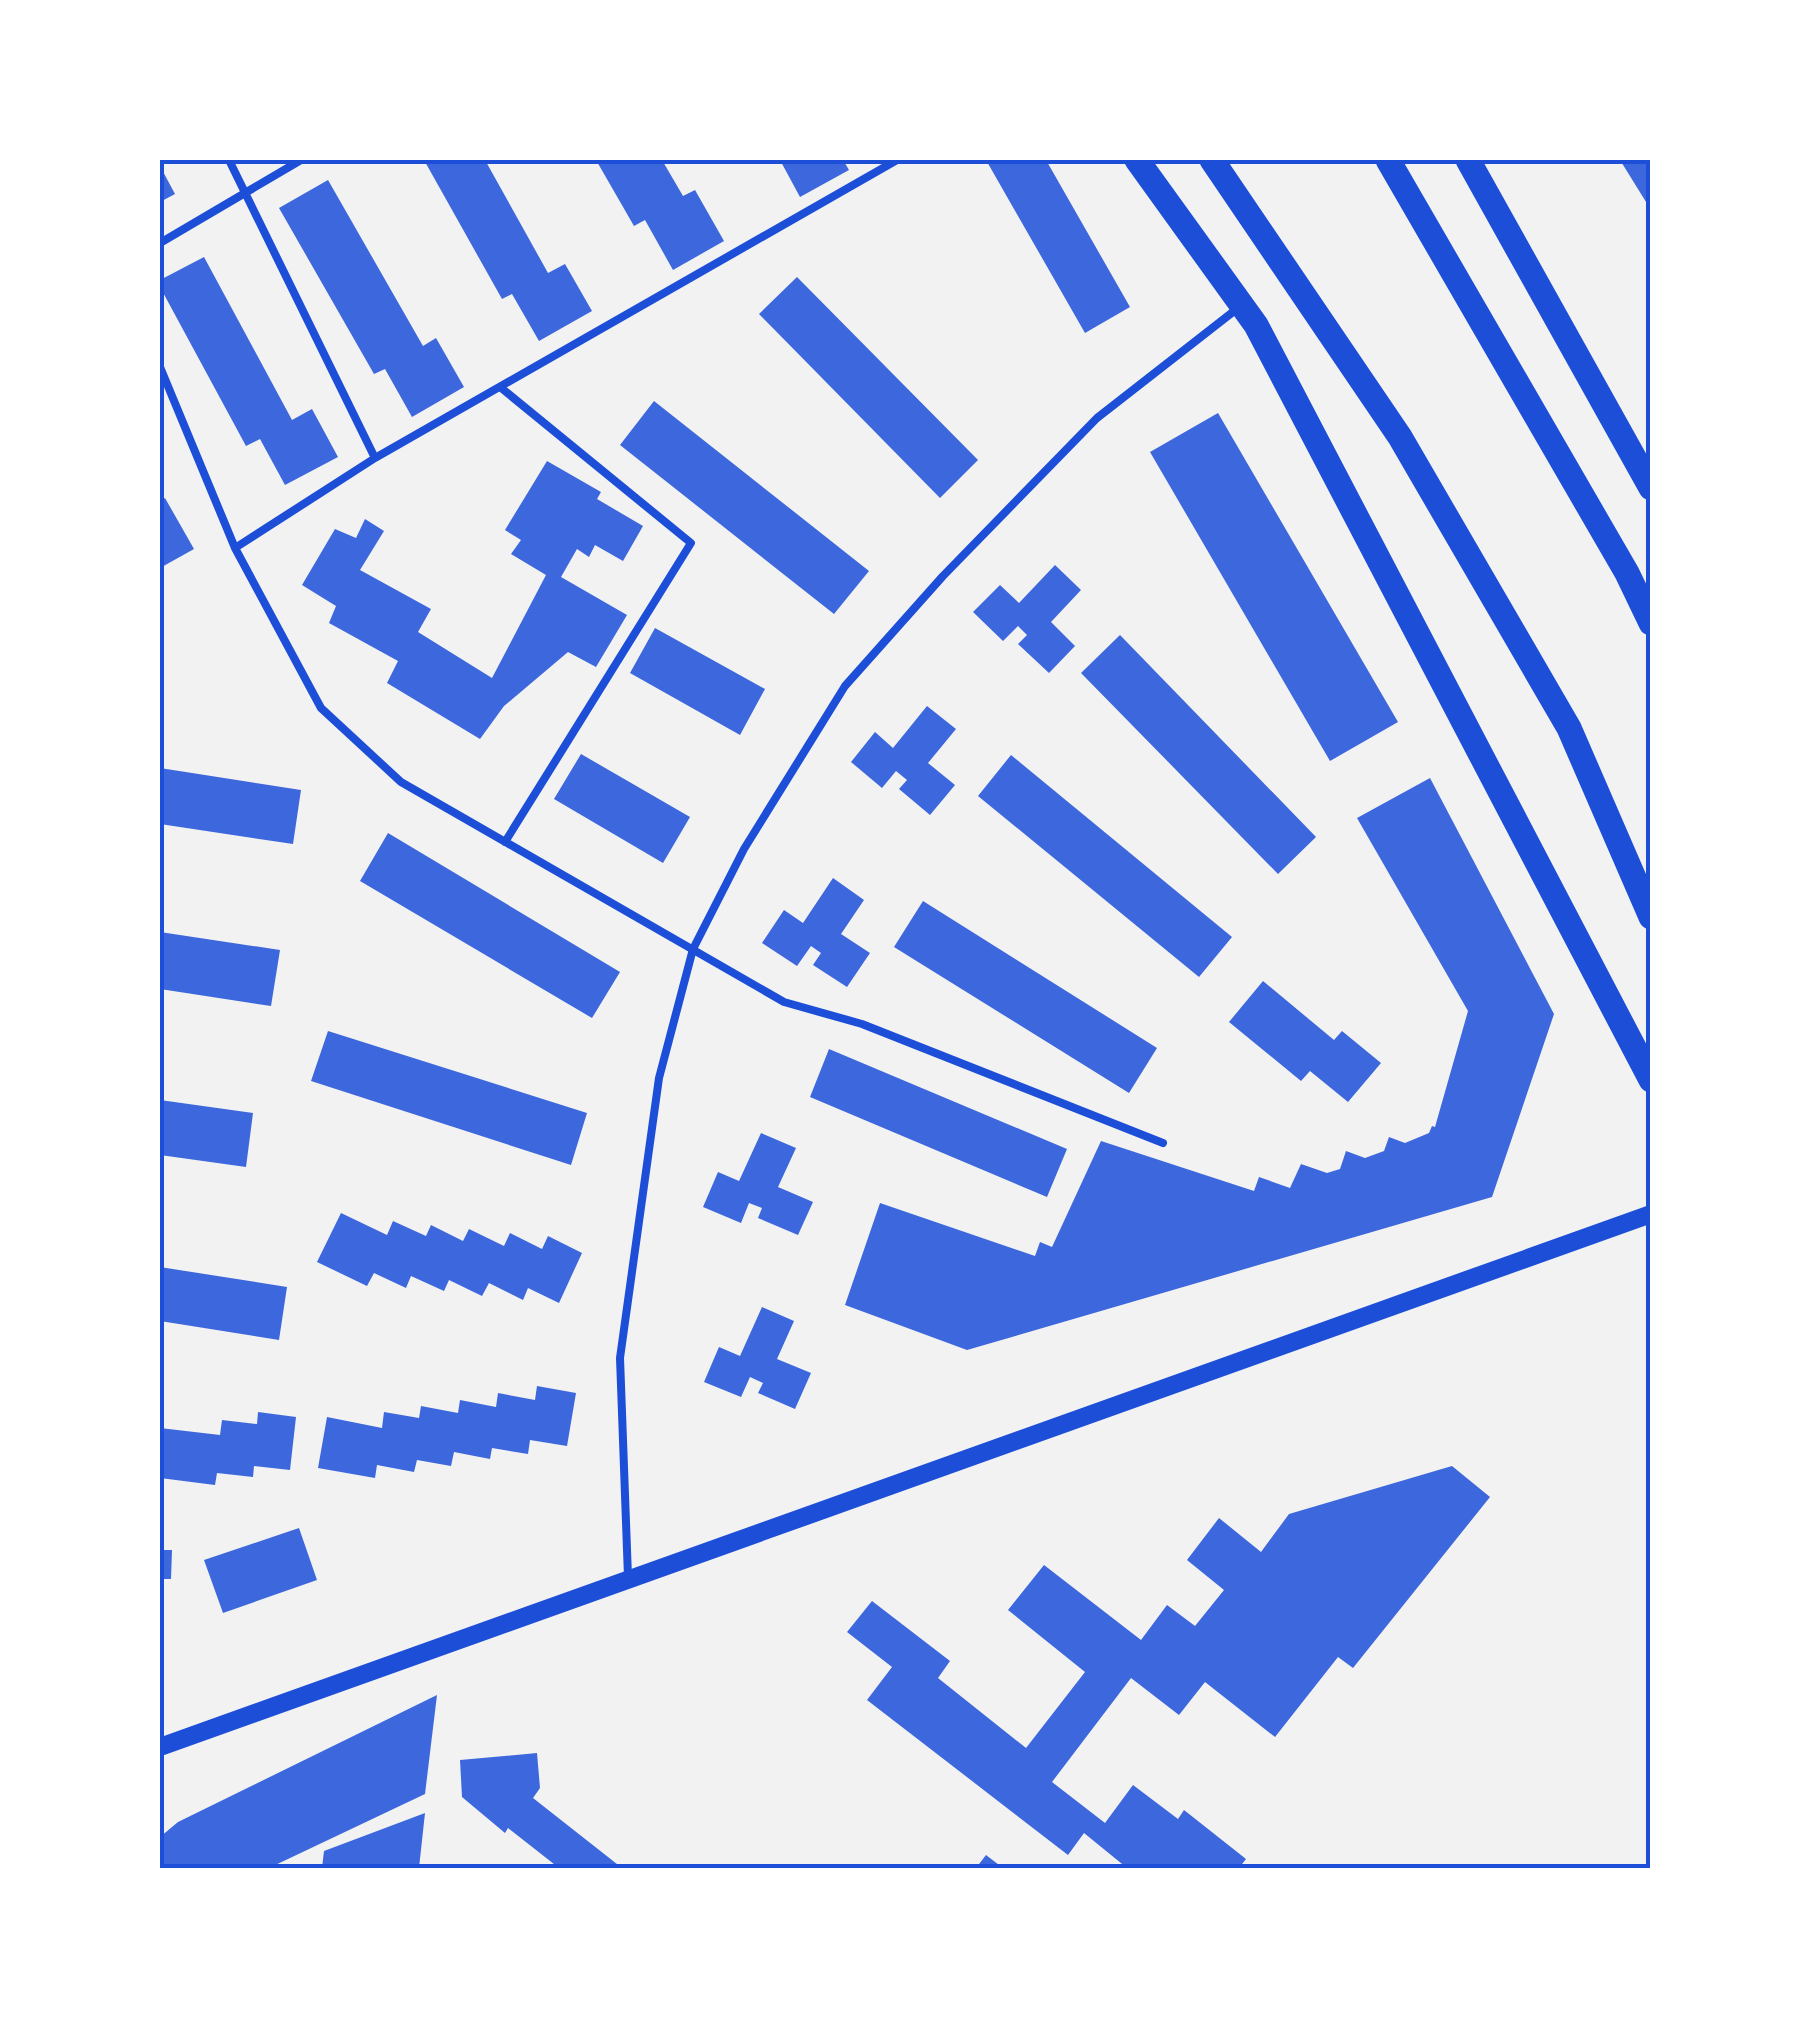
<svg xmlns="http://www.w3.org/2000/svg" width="1811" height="2028" font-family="Commissioner,sans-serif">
<rect width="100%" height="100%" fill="#f2f2f2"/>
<!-- building -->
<path fill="#3d67dc" d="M424 160H485L548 273 565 264 592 311 539 341 512 294 502 299Z
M596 160H662L683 196 695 190 724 241 673 270 645 220 634 226Z
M780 160H843L849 170 800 197Z
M986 160H1046L1130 307 1085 333Z
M1620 160H1651V210Z
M160 166 175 194 160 202Z
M328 180 423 346 436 338 464 387 412 417 385 369 374 374 279 208Z
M204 257 292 420 312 409 338 457 285 485 260 439 246 446 160 287V280Z
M797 277 978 460 940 498 759 314Z
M654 401 869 571 834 614 620 445Z
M1218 413 1398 722 1330 761 1150 452Z
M547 461 601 492 597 499 643 526 623 561 595 545 589 557 577 549 561 577 627 615 596 667 568 652 504 706 480 739 387 683 398 661 329 623 336 606 302 585 335 529 356 538 365 519 384 531 360 570 431 609 418 632 492 678 546 575 511 554 521 540 505 530Z
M165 498 194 549 160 568V501Z
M1055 565 1081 590 1051 622 1075 646 1049 673 1018 644 1027 635 1018 626 1003 641 973 612 1000 585 1019 603Z
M655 628 765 689 740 735 630 673Z
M1120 635 1316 837 1278 874 1081 673Z
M927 706 956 729 928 763 955 785 930 815 899 789 907 780 896 771 882 788 851 762 875 732 893 748Z
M581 754 690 817 663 863 554 799Z
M1011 755 1232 937 1199 977 978 796Z
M160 768 301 790 293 844 160 824Z
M1430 778 1554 1014 1492 1197 967 1350 845 1305 880 1203 1035 1256 1040 1242 1052 1247 1101 1141 1254 1191 1259 1177 1290 1188 1301 1164 1327 1173 1340 1169 1346 1151 1365 1158 1384 1151 1389 1137 1405 1143 1429 1133 1432 1126 1435 1127 1468 1011 1357 818Z
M388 833 620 972 592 1018 360 881Z
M833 878 864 900 841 934 870 953 847 987 813 965 821 953 811 946 797 966 762 943 784 910 803 923Z
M923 901 1157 1048 1129 1093 894 947Z
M160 932 280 950 271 1006 160 989Z
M1263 981 1334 1040 1342 1031 1381 1063 1348 1102 1310 1071 1301 1081 1229 1022Z
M328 1031 587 1113 571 1165 311 1081Z
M829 1049 1067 1149 1047 1197 810 1097Z
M160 1100 253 1113 246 1167 160 1155Z
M761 1133 796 1148 778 1187 813 1202 798 1235 758 1218 762 1208 749 1203 741 1223 703 1207 718 1172 739 1181Z
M341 1213 387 1235 393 1221 426 1236 431 1225 463 1241 469 1229 504 1246 510 1233 542 1249 548 1236 582 1253 559 1303 528 1288 523 1300 489 1283 482 1296 449 1280 444 1291 411 1276 406 1288 374 1273 367 1286 317 1262Z
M160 1267 287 1287 279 1340 160 1321Z
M762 1307 794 1321 777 1359 811 1373 795 1409 758 1393 763 1383 750 1377 741 1397 704 1382 719 1347 740 1356Z
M537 1386 576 1393 567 1446 530 1440 528 1454 492 1448 490 1459 454 1452 451 1466 417 1460 414 1472 377 1465 375 1478 318 1468 327 1417 382 1428 384 1412 419 1418 421 1406 458 1413 460 1400 496 1407 498 1393 535 1400Z
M258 1412 296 1417 290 1470 254 1466 253 1477 217 1473 215 1485 160 1478V1428L220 1435 222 1420 257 1424Z
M1452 1466 1490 1497 1353 1668 1338 1657 1275 1737 1205 1682 1179 1715 1131 1678 1052 1782 1105 1823 1133 1785 1178 1819 1184 1810 1246 1859 1239 1868H1127L1084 1833 1068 1855 867 1700 892 1667 847 1632 872 1601 950 1661 938 1678 1026 1748 1085 1672 1008 1610 1044 1565 1141 1640 1167 1605 1195 1626 1224 1590 1187 1560 1219 1518 1261 1552 1289 1514Z
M299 1528 317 1580 223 1613 204 1560Z
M160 1550H172L171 1579H160Z
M437 1695 425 1794 269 1868H160V1837L178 1822Z
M537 1753 540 1788 533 1798 622 1868H559L508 1828 505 1833 462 1797 460 1760Z
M425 1813 419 1868H322L324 1851Z
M986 1855 1003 1868H976Z"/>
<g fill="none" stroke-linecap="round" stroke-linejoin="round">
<!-- service -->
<path stroke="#1d4ed8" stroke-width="8" d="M229 160 375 458
M160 243 301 160
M160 367 235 548 321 708 401 782 784 1002 862 1024 1163 1143
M500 387 691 543 505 842
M235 548 375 458 897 160
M628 1577 620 1358 659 1078 693 949 744 849 845 686 943 576 1097 418 1238 308"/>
<!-- tertiary -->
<path stroke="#1d4ed8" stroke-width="18" d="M160 1747 1651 1214"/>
<!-- primary -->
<path stroke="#1d4ed8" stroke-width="25" d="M1137 160 1256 325 1651 1080
M1212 160 1400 437 1569 728 1651 917
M1388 160 1627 573 1651 623
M1468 160 1651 488"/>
</g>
<!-- border -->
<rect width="1811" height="2028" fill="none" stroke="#ffffff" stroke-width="325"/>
<rect x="162" y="162" width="1486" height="1704" fill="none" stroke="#1d4ed8" stroke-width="4"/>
</svg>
